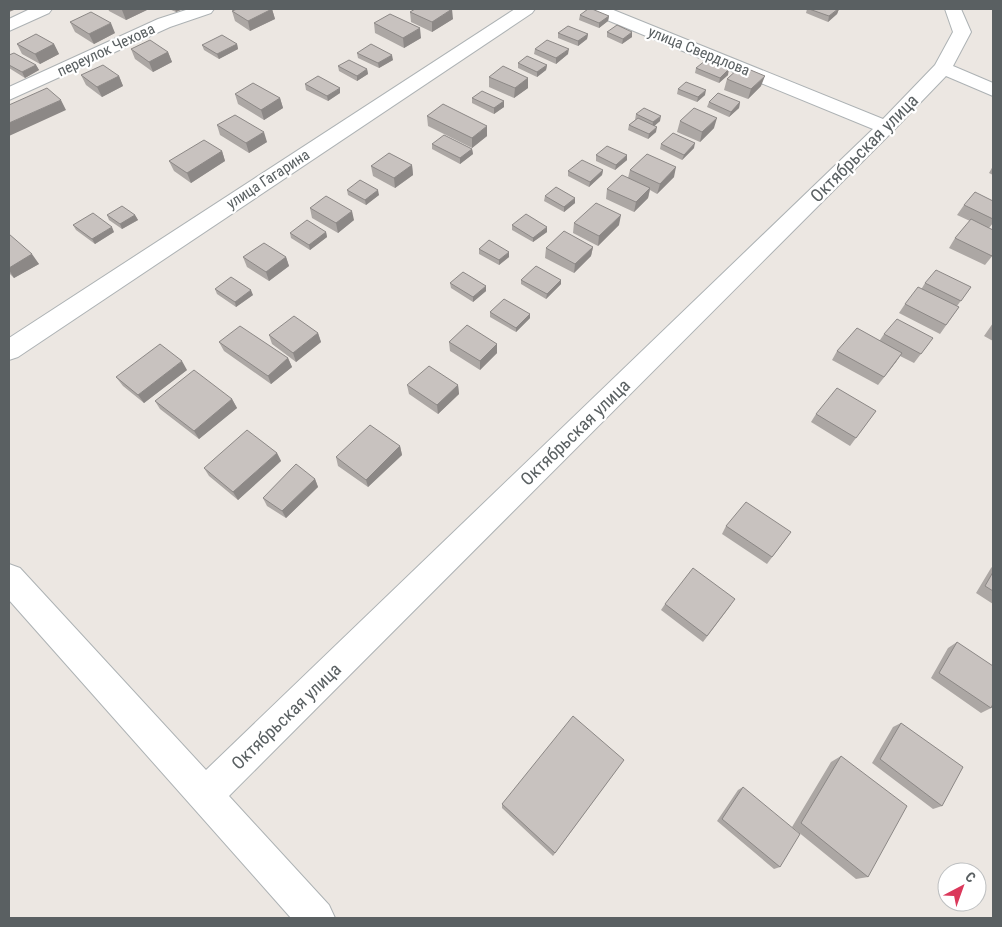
<svg xmlns="http://www.w3.org/2000/svg" width="1002" height="927" font-family="'Roboto Condensed',sans-serif">
<rect width="100%" height="100%" fill="#ece7e2"/>
<g fill="none" stroke-linecap="round" stroke-linejoin="round">
<!-- street casing -->
<g stroke="#adb2b4" stroke-width="2">
<path id="street" d="M30 9H52L49 13 9 31V19Z
M189 9H214L211 13 170 27 9 100V87L158 19Z
M587 9H611L883 119 935 65 953 32 945 9H961L971 32 953 66 993 83V96L946 76 893 131 229 796 329 905 335 918H291L9 600V564L20 568 206 770 873 129 590 13Z"/>
</g>
<!-- secondary casing -->
<g stroke="#adb2b4" stroke-width="2">
<path id="secondary" d="M515 9H535L532 13 18 357 9 360V338Z"/>
</g>
<!-- street -->
<use href="#street" fill="#fff" fill-rule="evenodd"/>
<!-- secondary -->
<use href="#secondary" fill="#fff" fill-rule="evenodd"/>
</g>
<!-- wall -->
<path fill="#aca7a4" d="M108 9H149L126 20 109 11Z
M169 9H183L176 12Z
M272 9 275 19 250 31 235 21 232 11Z
M807 9H839L837 14 828 22 806 13Z
M410 12 453 19 432 32 411 22Z
M580 15 609 16 608 21 599 28 579 20Z
M70 22 115 33 94 44 75 32Z
M374 23 421 38 404 48 375 33Z
M607 32 632 37 622 44 607 37Z
M558 33 588 34 587 39 578 46 558 38Z
M17 44H54L59 54 40 64 22 54Z
M237 44 238 49 219 59 204 50 202 45Z
M131 49 168 52 172 62 153 72 135 59Z
M535 49 568 54 556 64 534 54Z
M357 53 393 60 379 68 358 58Z
M9 55 36 65 39 70 25 78 9 68Z
M518 63 547 65 546 70 537 77 518 68Z
M338 66 367 69 368 74 357 81 339 71Z
M696 68 728 75 719 83 695 73Z
M81 75 119 76 123 86 102 97 86 85Z
M489 77 528 78V88L514 98 489 87Z
M727 79 761 86 748 99 724 90Z
M305 84 340 93 328 101 306 90Z
M678 89 705 95 697 102 677 94Z
M235 94 280 98 283 108 264 120 238 104Z
M472 98 504 101V107L494 114 472 103Z
M709 102H740L739 108 729 117 707 107Z
M636 114 660 121 655 125 656 132 648 139 628 130 629 125 635 120Z
M427 116 487 136 472 148 428 126Z
M680 121 714 128 700 142 677 132Z
M217 125 267 142 249 153 220 135Z
M432 144 472 149 473 154 460 164 432 149Z
M661 144 694 148 682 160 660 149Z
M222 151 225 161 191 183 174 171 169 161Z
M596 155 627 160 615 170 596 161Z
M412 165 413 175 395 188 373 176 371 166Z
M993 166V175L989 173Z
M603 170 602 175 589 187 568 176V171Z
M630 170 674 177 657 194 650 190 648 198 634 212 606 199 607 189 628 178Z
M347 190 379 195 366 205 348 195Z
M545 196 575 203 564 212 544 201Z
M993 201V223L989 228 993 255 985 265 949 248 955 238 970 221 957 215 964 205Z
M310 208 354 220 338 233 312 218Z
M107 215H135L138 220 122 229 109 220Z
M574 223 619 225 598 246 573 233Z
M73 225 114 232 95 244 76 230Z
M512 225 547 232 533 242 512 230Z
M326 232 327 237 310 250 291 238 290 233Z
M9 234 39 264 14 278 9 273Z
M593 247 591 256 574 273 545 258 546 248Z
M479 249 509 257 499 265 479 254Z
M243 257H286L289 266 269 281 247 267Z
M521 280 561 284 546 299 521 284Z
M450 283 486 291 473 302 451 288Z
M925 283 971 287 957 306 959 307 940 334 899 313 905 304 922 288Z
M215 289 253 295 236 307 217 294Z
M490 312 530 314V318L516 332 490 317Z
M993 323V341L984 336Z
M318 333 321 342 296 362 272 344 269 335Z
M884 334 933 338 914 363 900 356 878 385 832 360 837 351 880 340Z
M219 342 288 358 292 367 271 384 224 351Z
M449 342 497 344V353L480 370 450 351Z
M187 370 144 403 123 386 116 377Z
M407 385H458L459 394 438 414 409 394Z
M232 399 237 408 199 439 160 409 155 401Z
M876 411 850 446 811 422 816 414Z
M400 446 402 455 368 487 338 466 336 457Z
M277 453 281 461 238 500 209 476 204 468Z
M315 479 318 487 286 518 267 506 263 498Z
M726 526 791 532 767 564 722 534Z
M993 566V604L976 593 991 568Z
M665 604 731 605 703 642 661 610Z
M957 642 991 708 981 713 931 678 948 648Z
M901 723 942 806 933 809 872 763 893 727Z
M841 756 868 877 856 879 792 827 831 762Z
M620 765 553 856 502 808V804Z
M743 787 780 867 774 869 717 821 738 790Z"/>
<!-- shaded-wall -->
<path fill="#8c8886" d="M9 9H14V10L9 12Z
M125 9H149L126 20 122 10Z
M175 9H183L176 12Z
M272 9 275 19 250 31 248 21Z
M452 9 453 19 432 32V22Z
M839 9 837 14 828 22 829 16Z
M609 16 608 21 599 28V23Z
M111 23 115 33 94 44 89 34Z
M420 28 421 38 404 48 403 38Z
M632 32V37L622 44 623 39Z
M588 34 587 39 578 46V41Z
M54 44 59 54 40 64 35 54Z
M237 44 238 49 219 59 217 54Z
M569 49 568 54 556 64V58Z
M168 52 172 62 153 72 149 62Z
M392 55 393 60 379 68 378 63Z
M36 65 39 70 25 78 22 72Z
M547 65 546 70 537 77V72Z
M367 69 368 74 357 81V76Z
M729 69 728 75 719 83 720 78Z
M119 76 123 86 102 97 97 87Z
M765 76 761 86 748 99 751 89Z
M528 78V88L514 98 515 88Z
M340 88V93L328 101 327 96Z
M706 90 705 95 697 102 698 97Z
M280 98 283 108 264 120 261 110Z
M61 100 66 110 9 136V123Z
M504 101V107L494 114V108Z
M740 102 739 108 729 117 731 112Z
M661 116 660 121 652 128 653 122Z
M717 118 714 128 700 142 702 132Z
M487 126V136L472 148V138Z
M657 127 656 132 648 139 649 134Z
M264 132 267 142 249 153 246 143Z
M695 143 694 148 682 160 684 155Z
M472 149 473 154 460 164V158Z
M222 151 225 161 191 183 187 173Z
M627 155V160L615 170 616 165Z
M412 165 413 175 395 188 394 178Z
M676 167 674 177 657 194 660 184Z
M603 170 602 175 589 187 590 182Z
M650 188 648 198 634 212 636 202Z
M378 190 379 195 366 205 365 200Z
M575 198V203L564 212V207Z
M352 211 354 220 338 233 336 223Z
M135 215 138 220 122 229 120 224Z
M621 215 619 225 598 246 599 236Z
M112 227 114 232 95 244 92 239Z
M547 227V232L533 242V238Z
M326 232 327 237 310 250 309 245Z
M593 247 591 256 574 273 575 264Z
M509 252V257L499 265V260Z
M32 254 39 264 14 278 9 270V268Z
M286 257 289 266 269 281 266 272Z
M561 280V284L546 299 547 294Z
M486 286V291L473 302V297Z
M251 290 253 295 236 307 235 302Z
M530 314V318L516 332V328Z
M318 333 321 342 296 362 293 353Z
M497 344V353L480 370V361Z
M902 353 896 362 878 385Z
M288 358 292 367 271 384 268 376Z
M182 361 187 370 144 403 138 395Z
M458 385 459 394 438 414 437 405Z
M232 399 237 408 199 439 194 431Z
M400 446 402 455 368 487 366 480Z
M277 453 281 461 238 500 233 492Z
M315 479 318 487 286 518 282 511Z"/>
<!-- building -->
<path fill="#c8c2bf" stroke="#8c8886" d="M237 9H272L248 21 232 11Z
M415 9H452L432 22 410 12Z
M588 9H592L609 16 599 23 580 15Z
M809 9H838L829 16Z
M91 12 111 23 89 34 70 22Z
M390 14 420 28 403 38 374 23Z
M617 25 632 32 623 39 607 32Z
M568 26 588 34 578 41 558 33Z
M36 34 54 44 35 54 17 44Z
M222 35 237 44 217 54 202 45Z
M150 40 168 52 149 62 131 49Z
M547 40 569 49 556 58 535 49Z
M371 44 392 55 378 63 357 53Z
M14 53 36 65 22 72 9 65V55Z
M527 56 547 65 537 72 518 63Z
M349 60 367 69 357 76 338 66Z
M706 60 729 69 720 78 696 68Z
M103 65 119 76 97 87 81 75Z
M503 66 528 78 515 88 489 77Z
M741 66 765 76 751 89 727 79Z
M318 76 340 88 327 96 305 84Z
M686 82 706 90 698 97 678 89Z
M253 83 280 98 261 110 235 94Z
M47 88 61 100 9 123V105Z
M482 91 504 101 494 108 472 98Z
M718 93 740 102 731 112 709 102Z
M443 104 487 126 472 138 427 116Z
M644 108 661 116 653 122 636 114Z
M694 108 717 118 702 132 680 121Z
M235 115 264 132 246 143 217 125Z
M638 118 657 127 649 134 629 125Z
M673 133 695 143 684 155 661 144Z
M444 135 472 149 460 158 432 144Z
M204 140 222 151 187 173 169 161Z
M607 146 627 155 616 165 596 155Z
M389 153 412 165 394 178 371 166Z
M647 154 676 167 660 184 630 170Z
M582 160 603 170 590 182 568 171Z
M622 175 650 188 636 202 607 189Z
M360 180 378 190 365 200 347 190Z
M556 187 575 198 564 207 545 196Z
M975 192 993 201V219L964 205Z
M326 196 352 211 336 223 310 208Z
M596 203 621 215 599 236 574 223Z
M122 206 135 215 120 224 107 215Z
M93 213 112 227 92 239 73 225Z
M526 214 547 227 533 238 512 225Z
M971 219 993 230V254L992 256 955 238Z
M307 220 326 232 309 245 290 233Z
M564 231 593 247 575 264 546 248Z
M9 234 32 254 9 268Z
M489 240 509 252 499 260 479 249Z
M264 243 286 257 266 272 243 257Z
M536 266 561 280 547 294 521 280Z
M936 270 971 287 961 301 925 283Z
M463 272 486 286 473 297 450 283Z
M231 277 251 290 235 302 215 289Z
M918 287 959 307 946 325 905 304Z
M504 299 530 314 516 328 490 312Z
M294 316 318 333 293 353 269 335Z
M897 319 933 338 921 354 884 334Z
M467 325 497 344 480 361 449 342Z
M240 326 288 358 268 376 219 342Z
M857 328 902 353 884 377 837 351Z
M160 344 182 361 138 395 116 377Z
M429 366 458 385 437 405 407 385Z
M194 370 232 399 194 431 155 401Z
M837 388 876 411 856 438 816 414Z
M370 425 400 446 366 480 336 457Z
M247 430 277 453 233 492 204 468Z
M296 464 315 479 282 511 263 498Z
M746 502 791 532 772 557 726 526Z
M693 568 735 599 707 636 665 604Z
M993 572V591L985 586Z
M957 642 993 666V704L991 708 939 673Z
M573 716 624 760 555 853 502 804Z
M901 723 963 767 942 806 880 759Z
M841 756 907 806 868 877 801 823Z
M743 787 800 834 780 867 722 819Z"/>
<g text-anchor="middle" dominant-baseline="central" stroke-width="4.5" stroke-linejoin="round" paint-order="stroke">
<!-- far-street labels -->
<g font-size="15" fill="#5a6062" stroke="#fff">
<text transform="translate(106 50) rotate(-25)">переулок Чехова</text>
<text transform="translate(699 51) rotate(22)">улица Свердлова</text>
<text transform="translate(268 179) rotate(-33)">улица Гагарина</text>
</g>
<!-- street labels -->
<g font-size="18" fill="#5a6062" stroke="#fff">
<text transform="translate(864 148) rotate(-45)">Октябрьская улица</text>
<text transform="translate(575 432) rotate(-44)">Октябрьская улица</text>
<text transform="translate(286 716) rotate(-44)">Октябрьская улица</text>
</g>
</g>
<!-- border -->
<rect width="1002" height="927" fill="none" stroke="#5a6062" stroke-width="20"/>
<!-- north arrow -->
<g transform="translate(962 887) rotate(41)"><circle r="24" fill="#ffffff" stroke="#bdbfc0"/>
<path d="M0-4L9 19L0 12L-9 19Z" fill="#db385b"/>
<text y="-8" font-size="14" font-weight="bold" text-anchor="middle" fill="#5a6062">С</text>
</g>
</svg>
